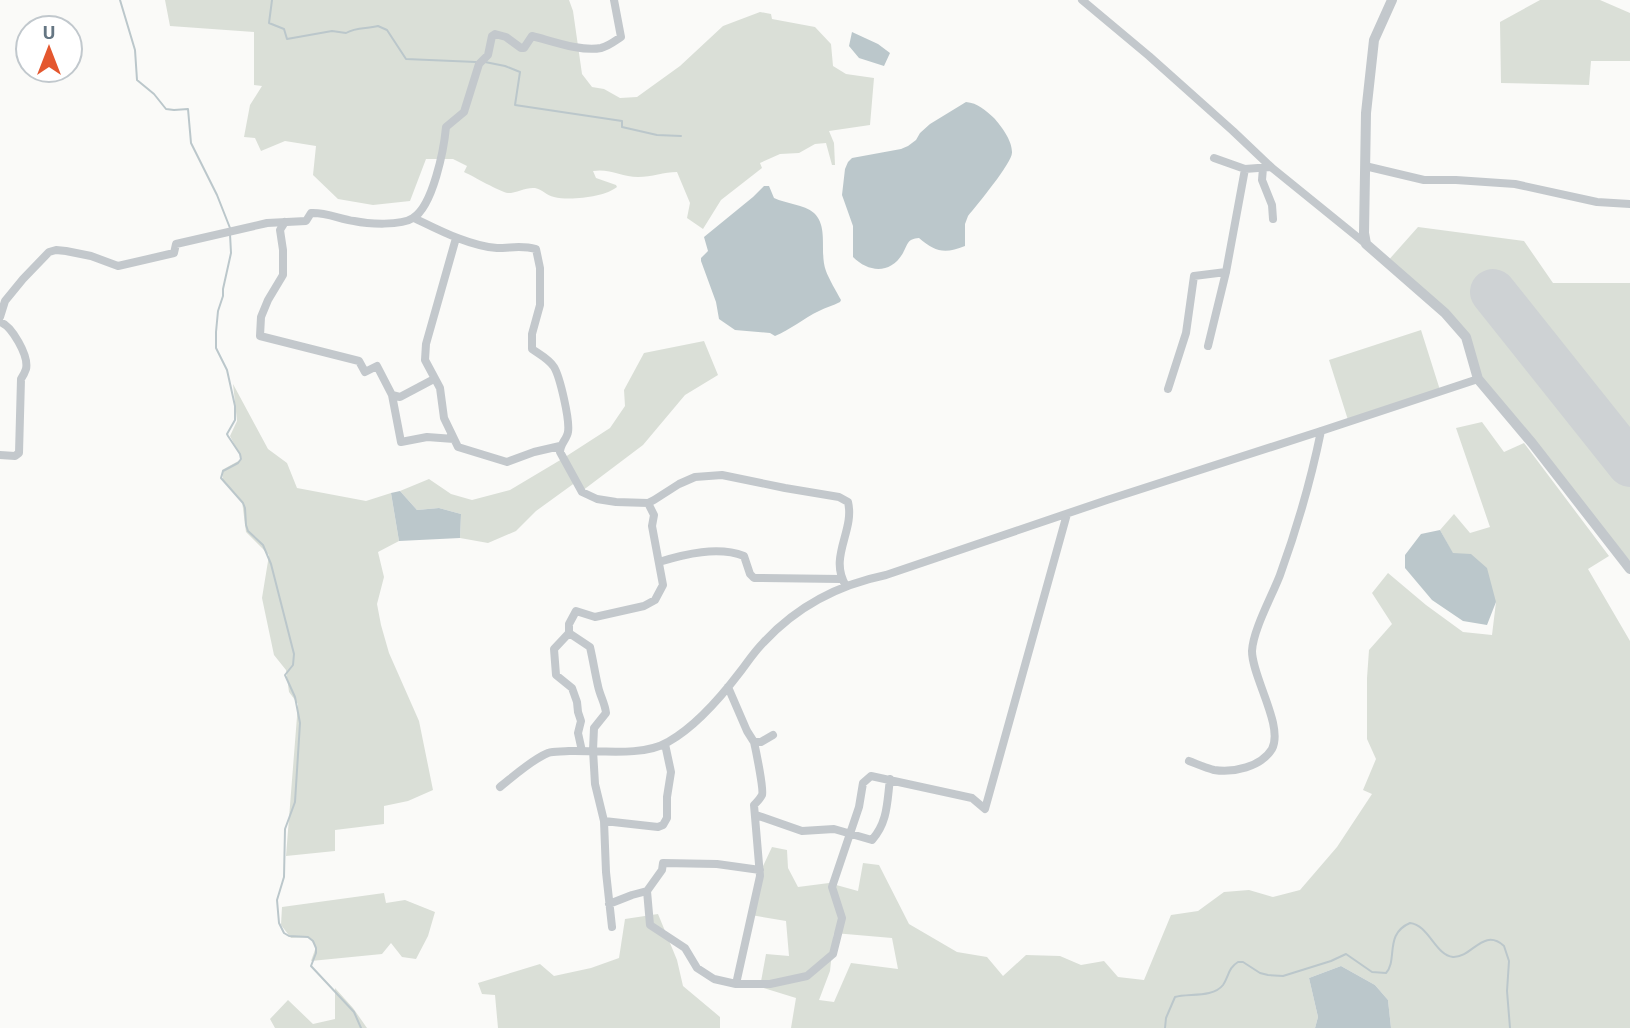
<svg xmlns="http://www.w3.org/2000/svg" width="1630" height="1028" font-family="Roboto,sans-serif">
<rect width="100%" height="100%" fill="#fafaf8"/>
<!-- green -->
<path fill="#dadfd7" fill-rule="evenodd" d="M165 0H569L573 11 582 74 592 87 604 89 620 98 637 97 680 66 723 26 760 12 771 14 772 19 815 27 831 44 833 66 846 74 874 78 870 125 829 131 834 143 835 165H832L826 143 815 144 799 153 780 154 760 163 762 168 721 200 703 229 687 218 690 203 677 172C664 172 652 177 638 177 622 177 609 168 593 171L596 178 616 185 617 187C605 197 570 201 554 197 547 196 542 189 535 188 526 187 517 193 508 193 500 192 473 176 464 172L467 166 453 159H426L410 201 373 205 338 199 313 175 316 146 285 141 261 151 255 138 244 137 250 105 262 86 254 85V32L170 26Z
M1540 0H1600L1630 13V61H1591L1589 85 1501 83 1500 22Z
M1418 227 1524 241 1553 283H1630V436L1610 412 1603 417 1526 321 1529 310 1507 282 1479 304 1501 332 1512 331 1589 428 1582 434 1604 462 1619 465 1630 479V561L1478 382 1462 330 1386 263Z
M1421 330 1440 390 1348 420 1329 360Z
M704 341 718 375 685 395 643 445 582 491 576 482 536 511 516 531 488 543 460 538 461 514 439 508 417 510 400 491 429 479 451 494 472 500 510 490 562 459 610 428 625 406 624 390 644 353Z
M233 384 268 449 287 463 297 488 366 501 391 493 399 541 378 552 384 577 377 604 381 625 389 653 419 721 433 790 408 801 384 806V824L335 830V851L286 856 298 704 289 692 286 670 274 655 262 598 269 555 246 532 242 501 223 480 222 470 242 459 230 436 237 421Z
M1482 422 1504 452 1524 443 1609 556 1588 569 1630 641V1028H1391L1388 1000 1375 985 1341 966 1309 978 1318 1017 1315 1028H791L796 998 760 987 766 954 789 956 786 921 751 915 756 881 772 847 787 850 788 868 798 887 829 883 858 891 863 863 879 865 909 924 957 952 987 957 1003 976 1026 955 1060 956 1081 965 1104 961 1118 977 1144 980 1171 915 1198 911 1224 892 1249 890 1273 897 1300 890 1337 847 1372 794 1363 790 1376 759 1367 739V678L1369 650 1392 624 1372 593 1388 573 1426 605 1463 632 1492 635 1496 602 1453 554 1440 530 1454 514 1470 533 1490 527 1456 428ZM834 933 892 938 898 969 851 963 834 1002 819 1000 830 971Z
M384 893 386 903 405 900 435 912 428 936 416 959 402 957 391 943 382 954 311 961 316 947 309 937 291 938 281 925 282 907Z
M658 914 677 960 683 986 720 1017V1028H498L495 995 482 994 478 983 540 964 554 976 591 968 619 958 625 919Z
M335 988 353 1008 367 1028H275L270 1019 288 1000 313 1024 335 1019Z"/>
<!-- water -->
<path fill="#bbc7cb" d="M852 32 878 44 890 53 884 66 859 58 849 46Z
M966 102C978 103 985 110 994 118 1001 126 1012 140 1012 152 1013 162 976 206 968 216L965 224V246C945 254 935 252 919 238 907 239 908 244 903 253 891 274 869 273 853 257V226L842 195 845 169 848 162 852 158 901 149 908 146 916 140 920 133 930 124Z
M764 186H769L774 198C786 204 804 204 814 213 829 227 819 253 826 271 828 277 837 293 841 300L840 302C833 306 826 307 819 311 804 318 790 330 775 336L770 333 735 330 719 319 716 302 701 261V258L708 251 704 237 753 197Z
M400 491 417 510 439 508 461 514 460 538 399 541 391 493Z
M1440 530 1453 553 1471 554 1487 568 1496 602 1487 625 1463 621 1432 600 1405 568V555L1421 534Z
M1341 966 1375 985 1388 1000 1391 1028H1315L1318 1017 1309 978Z"/>
<g fill="none" stroke-linecap="round" stroke-linejoin="round">
<!-- stream -->
<path stroke="#bbc7cb" stroke-width="2" d="M120 0 135 50 137 80 154 94 166 109 174 110 188 109 191 143 217 195 230 228
M272 0 269 23 284 29 287 39 332 31 346 33C356 27 367 29 378 26L387 30 406 59 476 62
M485 62 505 66 520 72 515 105 622 121V127L657 135 681 136
M230 234 231 253 223 289V296L218 311 216 332V348L227 370 235 406V420L227 434 228 436 240 454 241 459 238 463 223 471 221 478 243 503 245 508 246 525 248 531 263 545 271 564 294 654 293 665 285 675 295 697 300 723 295 802 285 829 284 877 277 900 279 923 284 933 289 936 308 937 313 941 316 948V953L311 966 354 1012 361 1028
M1165 1028 1166 1018 1175 997C1188 993 1213 998 1223 985 1229 976 1228 968 1238 962H1243L1260 973 1268 975 1283 976 1331 961 1346 954 1372 972 1386 973C1398 960 1384 934 1410 923 1429 925 1435 955 1453 957 1472 958 1483 927 1504 946L1509 961 1507 991 1510 1028"/>
<!-- runway -->
<path stroke="#ced2d4" stroke-width="46" d="M1493 292 1630 464"/>
<!-- minor -->
<path stroke="#c3c8cc" stroke-width="8" d="M1082 0 1149 56 1233 131 1271 167 1366 244
M1214 158 1245 169
M1365 166 1424 180H1456L1515 184 1597 202 1630 204
M1263 168 1262 180 1272 205 1273 219
M414 218C439 230 469 246 497 248 512 248 521 245 536 249L540 268V305L532 334V349C539 354 549 359 554 367 560 377 570 420 568 432 567 439 560 444 560 452L582 492 597 499 616 502 648 503 654 500 679 484 695 477 722 475 785 488 839 497 848 502C855 531 828 557 846 586
M285 222 280 230 283 250V275L268 300 261 317 260 336 359 361 365 372 377 366 392 395 400 397 434 379
M456 238 426 344 425 360 440 388 444 418 458 447 507 462 534 452 560 446
M0 317 5 301 23 279 49 252 56 250 66 251 91 256 118 266 174 253 176 244 267 223 306 221 311 213C325 212 340 219 354 221 368 224 401 226 413 218 433 206 444 149 446 127L464 112 479 64 488 55 492 36 495 34 506 37 521 48H524L532 36C552 41 581 52 601 48 609 46 615 41 621 37L614 0
M0 322C12 326 29 356 26 369 25 372 23 376 21 379L19 453 15 456 0 455
M1208 346 1226 272 1245 169 1271 167
M1168 389 1186 333 1194 276 1226 272
M392 395 401 442 427 437 454 439
M648 503 654 515 652 526 663 585 655 600 644 606 595 617 576 611 569 624V633L590 647C593 660 595 673 598 686 600 696 605 703 606 713L594 728 593 750 595 784 604 821 658 827 663 825 667 818V797L671 772 665 744
M659 562C685 554 718 546 744 556L750 574 754 578 841 579
M569 633 554 649 556 675 572 688 577 702 578 712 581 721 578 733 582 751
M728 687 747 731 754 742H761L773 735
M1189 761C1197 764 1206 768 1214 770 1233 773 1261 767 1272 749 1284 726 1252 677 1252 651 1253 630 1272 596 1280 575 1297 528 1311 480 1321 431
M500 787C514 776 531 760 548 753 554 751 562 752 569 751 598 750 643 757 668 742 695 727 721 697 740 672 747 663 754 652 763 643 797 606 837 585 886 575L1107 500 1321 431 1478 379
M756 815 802 831 834 829 872 840C888 822 887 802 890 779
M604 821 606 872 612 927
M760 870 717 864 663 863 662 870 647 891 650 925 685 948 697 968 714 979 736 984H770L807 976 833 954 842 918 832 887 859 807 863 783 871 776 972 798 985 809 1067 514
M609 904 632 895 647 891
M736 984 760 876 754 805C757 802 760 799 762 795 764 790 756 751 754 742"/>
<!-- tertiary -->
<path stroke="#c3c8cc" stroke-width="10" d="M1392 0 1374 40 1366 113 1364 233 1366 244 1445 313 1466 337 1478 379 1532 443 1630 569"/>
</g>
<!-- north arrow -->
<g transform="translate(49 49)"><circle r="33" fill="#ffffff" stroke="#c1c8cd" stroke-width="2"/>
<path d="M0-5L12 26L0 18L-12 26Z" fill="#e4572e"/>
<text y="-10" font-size="19" font-weight="bold" text-anchor="middle" fill="#657683">U</text>
</g>
</svg>
